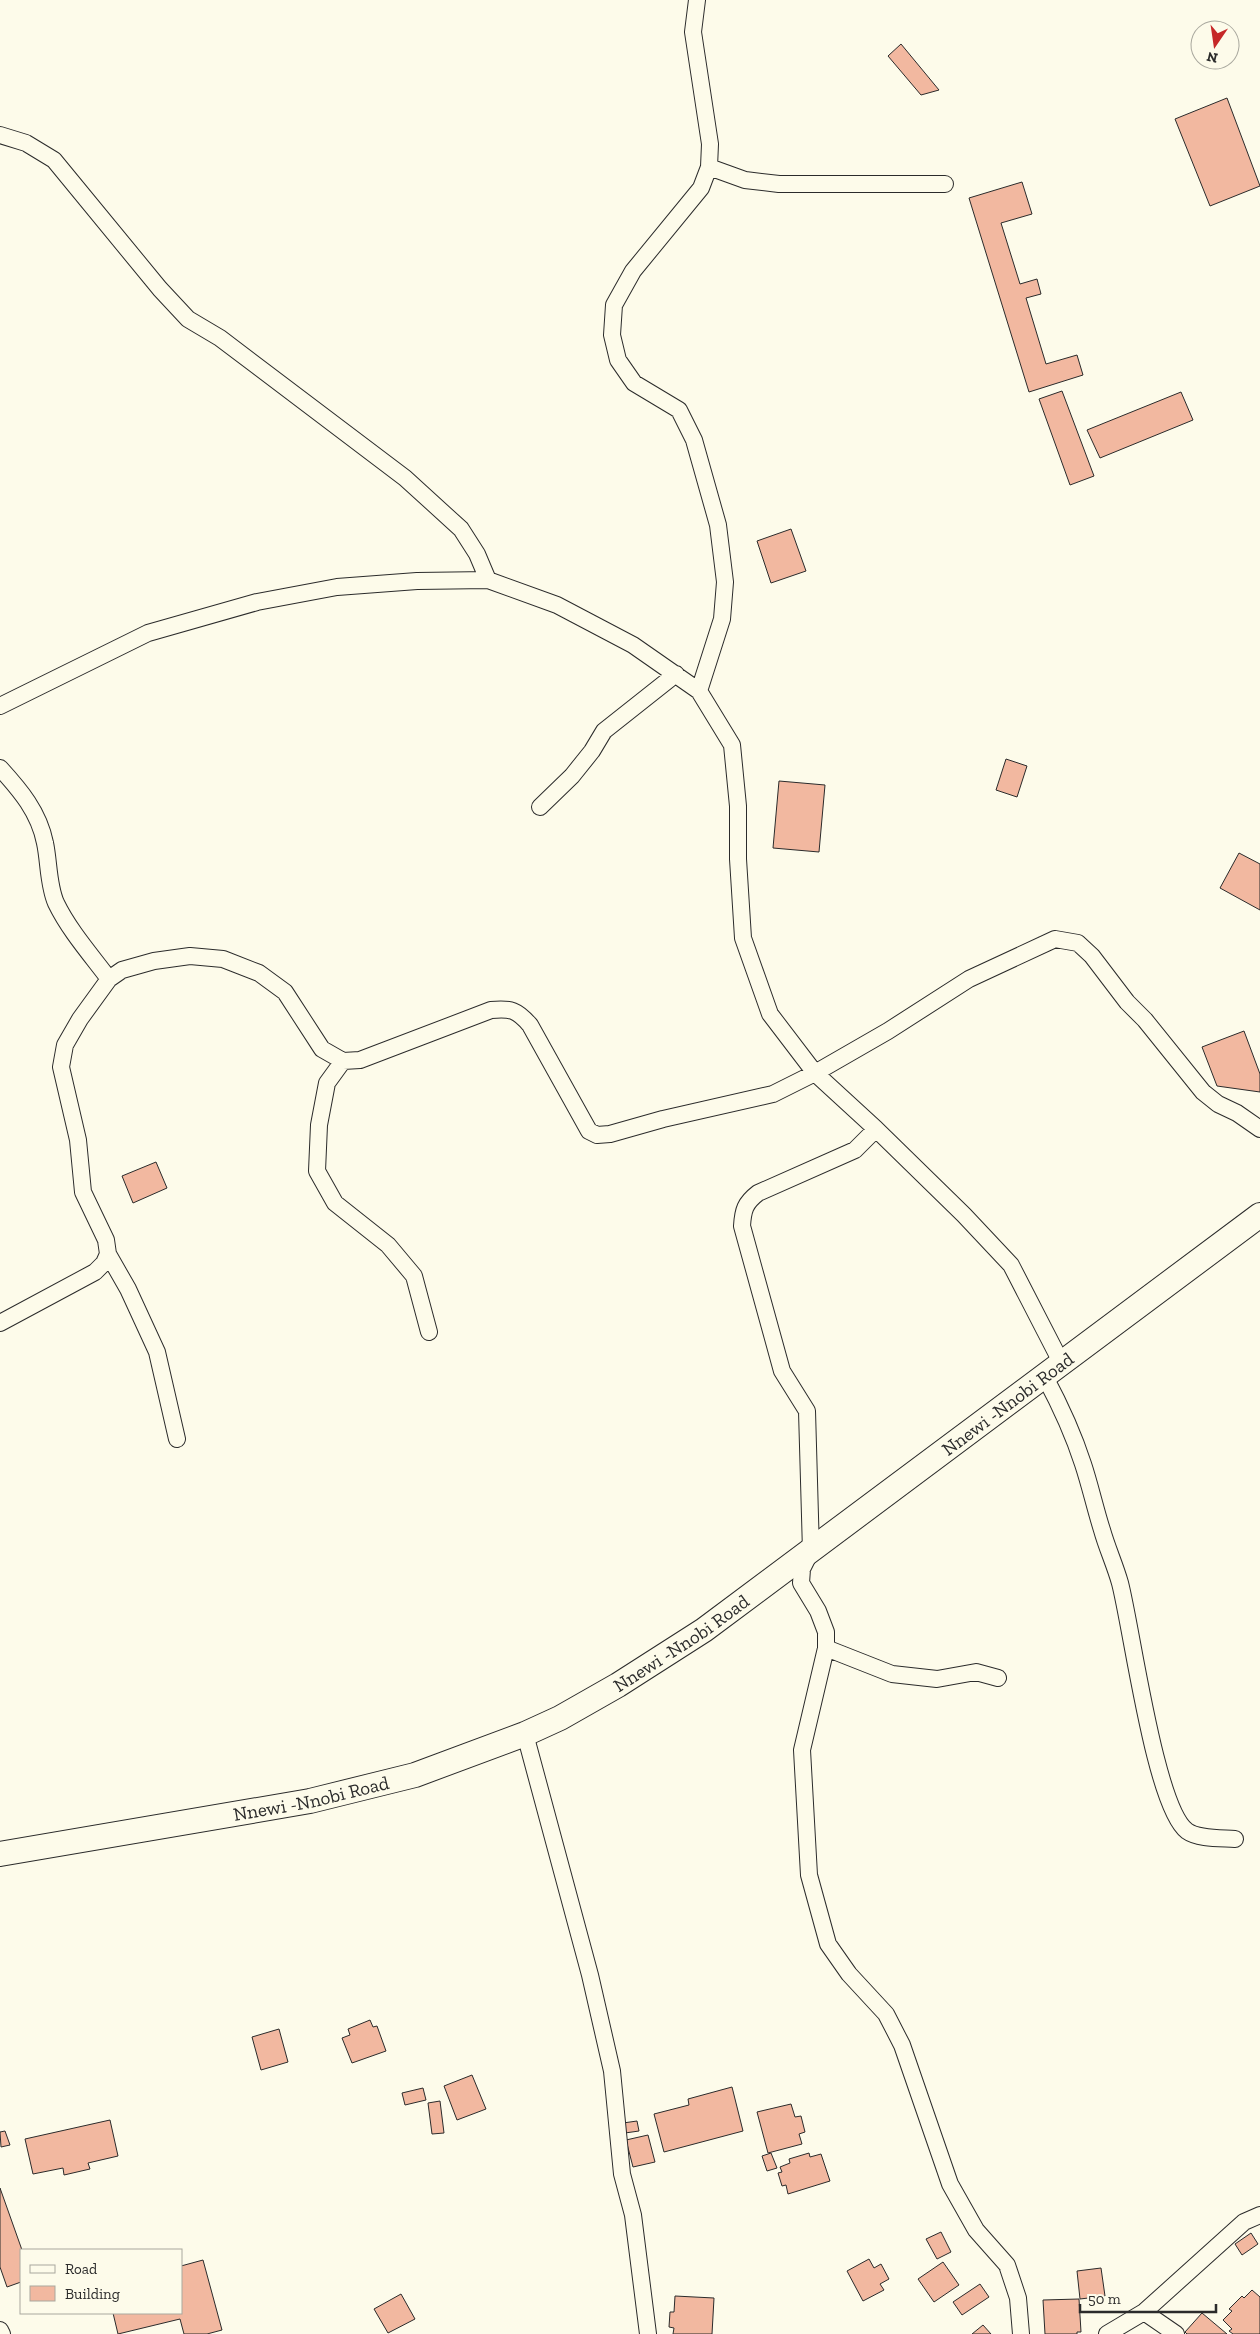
<svg xmlns="http://www.w3.org/2000/svg" width="1260" height="2334" font-family="'Zilla Slab',serif">
<rect width="100%" height="100%" fill="#fdfbea"/>
<!-- building -->
<path fill="#f2b8a0" stroke="#2b2b2b" d="M901 44 939 90 921 95 888 56Z
M1227 98 1260 186 1210 206 1175 119Z
M1022 182 1032 214 1001 223 1020 284 1037 279 1041 294 1026 298 1046 364 1077 355 1083 375 1029 392 969 198Z
M1062 391 1094 476 1070 485 1039 399Z
M1181 392 1193 420 1100 458 1087 430Z
M791 529 806 571 771 583 757 541Z
M1006 759 1027 766 1017 797 996 790Z
M779 781 825 785 819 852 773 848Z
M1239 853 1260 864V910L1220 888Z
M1244 1031 1260 1074V1092L1217 1086 1202 1047Z
M156 1162 167 1188 133 1203 122 1176Z
M370 2020 373 2027 377 2026 386 2051 352 2063 342 2038 350 2035 348 2029Z
M279 2029 288 2062 261 2070 252 2037Z
M472 2075 486 2109 457 2120 444 2086Z
M732 2087 743 2131 664 2152 654 2114 689 2105 688 2099Z
M423 2088 426 2100 405 2105 402 2093Z
M440 2101 444 2133 432 2134 428 2103Z
M791 2104 795 2117 801 2116 805 2132 799 2134 802 2144 768 2153 757 2112Z
M110 2120 118 2156 88 2163 90 2169 64 2175 63 2168 33 2174 25 2139Z
M637 2121 639 2131 625 2133 623 2123Z
M5 2131 10 2145 1 2147 0 2132Z
M648 2135 655 2162 633 2167 626 2140Z
M771 2153 777 2168 767 2171 762 2156Z
M809 2153 810 2157 821 2154 830 2181 788 2194 786 2185 782 2186 778 2173 782 2172 780 2167 790 2163 789 2159Z
M0 2188 22 2250 21 2282 7 2287 0 2267Z
M941 2232 951 2252 937 2259 926 2239Z
M1251 2233 1258 2244 1242 2255 1235 2244Z
M869 2259 874 2268 881 2264 889 2279 880 2284 884 2290 863 2301 847 2271Z
M203 2260 222 2330 207 2334H184L180 2319 118 2334 113 2313H181V2266Z
M943 2262 959 2285 934 2302 918 2279Z
M1101 2268 1105 2296 1080 2299 1077 2271Z
M980 2284 989 2297 962 2315 953 2302Z
M1252 2290 1260 2297V2334H1233L1229 2331 1232 2329 1223 2320 1232 2311 1229 2309 1242 2296 1244 2298Z
M401 2294 415 2319 388 2333 374 2309Z
M675 2296 714 2298 712 2334H673L674 2328 669 2327 670 2312H674Z
M1079 2299 1081 2332H1077V2334H1045L1043 2300Z
M1202 2313 1227 2334H1187L1185 2332Z
M983 2325 991 2334H972Z"/>
<g fill="none" stroke-linecap="round" stroke-linejoin="round">
<!-- street casing -->
<g stroke="#2b2b2b" stroke-width="18">
<path id="street" d="M697 0 693 32 710 144 709 167 701 188 633 271 614 305 612 335 618 360 634 383 679 410 694 440 718 525 725 582 722 619 699 691
M0 135 26 143 54 160 160 289 188 319 220 338 405 478 461 529 477 554 488 580
M709 167 745 180 779 184H945
M0 706 148 633 257 602 337 587 417 581 488 580 557 605 633 645 699 691 732 745 738 806V859L743 938 770 1014 815 1073 876 1129 964 1215 1011 1265 1062 1364
M0 768C20 790 39 812 45 843 49 861 48 885 56 903 69 930 91 955 109 979
M540 807 572 776 592 751 604 731 676 674
M343 1061 327 1083 319 1125 317 1171 335 1203 388 1245 414 1276 429 1332
M876 1129 855 1150 758 1193C745 1203 743 1210 742 1226L782 1371 807 1411 811 1551 802 1569 801 1583 818 1611 826 1632V1648L802 1750 809 1875 828 1944 849 1974 886 2014 902 2045 950 2184 976 2230 1007 2265 1018 2298 1021 2334
M0 1323 95 1272 104 1263 108 1254
M1045 1377C1060 1405 1073 1433 1083 1464 1090 1485 1095 1508 1102 1530 1107 1548 1115 1565 1120 1583 1132 1629 1155 1807 1187 1831 1198 1839 1221 1838 1235 1839
M177 1439 157 1352 128 1289 108 1254 106 1240 83 1192 78 1140 61 1067 65 1045 80 1019 109 979 122 970 154 961 190 956 223 959 259 973 285 992 322 1049 343 1061 360 1060 491 1010C511 1008 517 1010 530 1025L589 1131 597 1135 610 1134 663 1119 773 1094 815 1073 888 1031 969 979 1055 939 1078 943 1092 956 1127 1002 1145 1020 1203 1092 1218 1104 1237 1113 1260 1129
M826 1648 892 1674 937 1679 976 1672 998 1678
M525 1734 590 1975 612 2071 622 2174 633 2215 648 2334
M1144 2312 1176 2334
M0 2330 2 2334
M1107 2334 1144 2312 1244 2222 1260 2215"/>
</g>
<!-- secondary casing -->
<g stroke="#2b2b2b" stroke-width="26">
<g id="secondary">
<path id="s1" d="M0 1854 310 1801 415 1775 525 1734 560 1718 618 1685 704 1630 1260 1215"/>
</g>
</g>
<!-- street -->
<use href="#street" stroke="#fdfbea" stroke-width="16"/>
<!-- secondary -->
<use href="#secondary" stroke="#fdfbea" stroke-width="24"/>
</g>
<g text-anchor="middle" dominant-baseline="central" stroke-width="4" stroke-linejoin="round" paint-order="stroke">
<!-- street labels -->
<g font-size="19" fill="#2b2b2b" stroke="#fdfbea">
<text stroke="none"><textPath href="#s1" startOffset="1126">Nnewi -Nnobi Road</textPath></text>
<text stroke="none"><textPath href="#s1" startOffset="721">Nnewi -Nnobi Road</textPath></text>
<text stroke="none"><textPath href="#s1" startOffset="316">Nnewi -Nnobi Road</textPath></text>
</g>
</g>
<!-- legend -->
<rect x="20" y="2249" width="162" height="65" fill="#fdfbea" stroke="#a9a89e"/>
<rect x="30" y="2265" width="25" height="8" fill="#fdfbea" stroke="#a9a89e"/>
<text x="65" y="2274" font-size="15" fill="#2b2b2b">Road</text>
<rect x="30" y="2286" width="25" height="15" fill="#f2b8a0" stroke="#a9a89e"/>
<text x="65" y="2299" font-size="15" fill="#2b2b2b">Building</text>
<!-- north arrow -->
<g transform="translate(1215 45) rotate(193)"><circle r="24" fill="#fdfbea" stroke="#a9a89e"/>
<path d="M0-4L9 19L0 12L-9 19Z" fill="#c62828"/>
<text y="-8" font-size="14" font-weight="bold" text-anchor="middle" fill="#2b2b2b">N</text>
</g>
<!-- scale -->
<path d="M1080 2304v8h136v-8" fill="none" stroke="#2b2b2b" stroke-width="2.5"/>
<text x="1088" y="2304" font-size="15" fill="#2b2b2b" stroke="#fdfbea" stroke-width="4" paint-order="stroke">50 m</text>
</svg>
